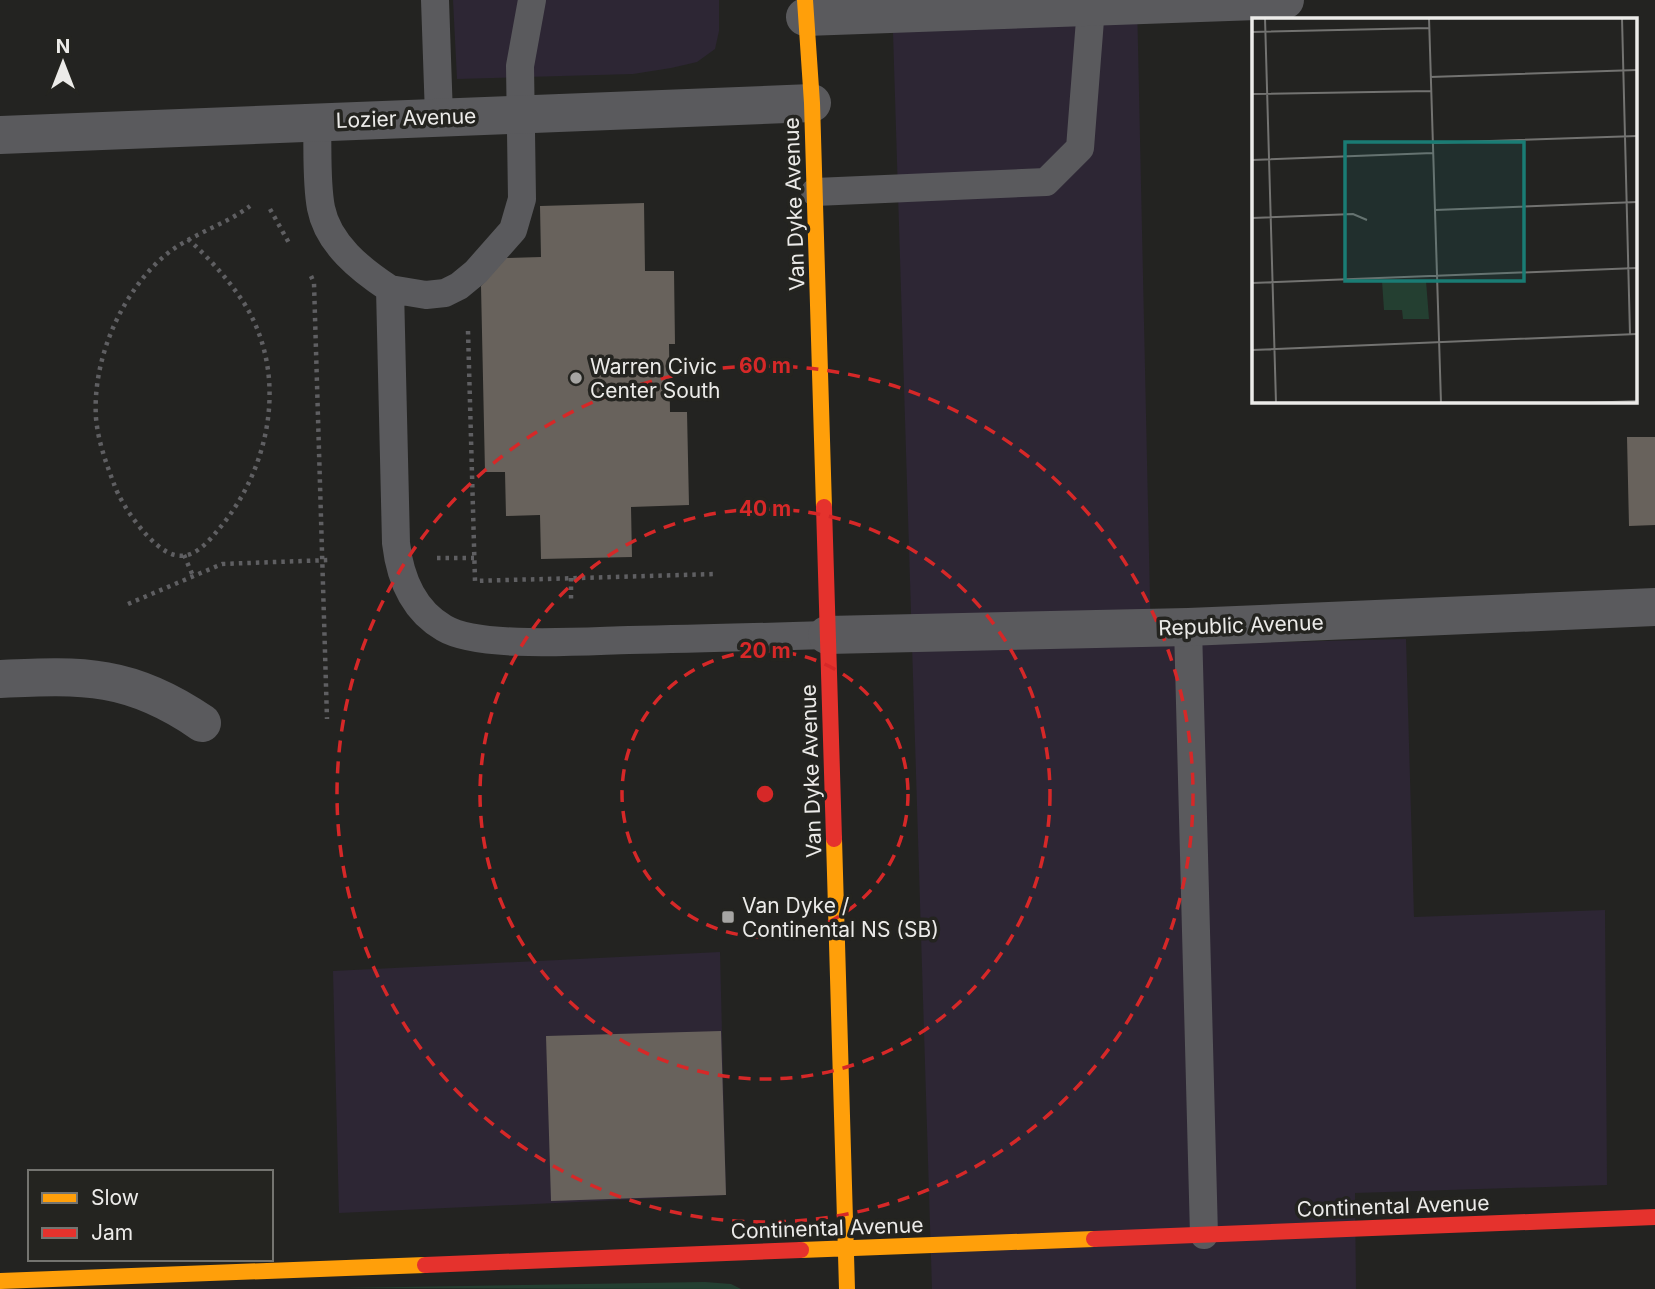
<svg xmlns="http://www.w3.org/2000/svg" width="1655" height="1289" font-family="Inter,sans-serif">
<rect width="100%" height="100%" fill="#232321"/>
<!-- commercial -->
<path fill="#2d2634" d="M453 0H719V31L715 49 697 62 671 68 633 74 457 79Z
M892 0H1137L1151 645 1406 639 1414 917 1605 910 1607 1185 1355 1193 1356 1289H932Z
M720 952 726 1195 339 1213 333 971Z"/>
<!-- grass -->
<path fill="#243f31" d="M705 1282 731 1284 741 1289 341 1288Z"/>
<!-- building -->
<path fill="#68625c" d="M644 203 645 271H674L675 344H669L670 412H687L689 505 631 507 632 557 541 559 540 515 506 516 505 472H485L481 286 506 258 541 257 540 206Z
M1627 437H1655V525L1629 526Z
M721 1031 726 1195 551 1201 546 1036Z"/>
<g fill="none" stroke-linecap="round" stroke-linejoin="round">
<!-- path -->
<path stroke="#5f5f62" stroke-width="4.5" stroke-dasharray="3.5 5" stroke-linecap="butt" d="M270 209 289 243
M188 239C209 258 228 279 244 303 289 375 271 468 218 530 208 542 193 560 175 555 152 550 121 505 114 484 106 463 98 441 96 418 92 359 122 290 168 253 194 233 225 225 250 206
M311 276 314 283 327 719
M468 331 475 581 716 574
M184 555 193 576
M437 558H474
M571 578V603
M128 604 222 564 329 560"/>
<!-- lane -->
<path stroke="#5a5a5d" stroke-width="28" d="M435 0 439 116
M317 122C318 149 316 182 321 208 328 244 361 270 390 289L396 543C400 578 413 610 444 628 479 649 586 641 629 640 695 639 761 637 827 635
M815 192 1046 182 1080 148 1091 7
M390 289 426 295 445 293 459 286 476 272 513 230 522 199 520 66 532 0
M1188 627 1204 1235"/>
<!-- street -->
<path stroke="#5a5a5d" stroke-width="38" d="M805 17 1285 0
M0 135 812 103
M827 635 1188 627 1655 607
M0 679C84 675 131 674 202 723"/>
<!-- slow -->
<path stroke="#ff9f0a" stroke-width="16" d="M805 0 812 103 824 507
M834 839 847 1289
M801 1250 1094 1239
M0 1281 425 1265"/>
<!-- jam -->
<path stroke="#e5322d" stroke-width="16" d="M824 507 834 839
M1094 1239 1655 1217
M425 1265 801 1250"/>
</g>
<!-- distance rings -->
<g fill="none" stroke="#d62828" stroke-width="3.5" stroke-dasharray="12 9">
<circle cx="765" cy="794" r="143"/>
<circle cx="765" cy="794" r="285"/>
<circle cx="765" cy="794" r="428"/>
</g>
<!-- markers -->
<g fill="#a6a5a3" stroke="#242420" stroke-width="2.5">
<circle cx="576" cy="378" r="7"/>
<rect x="721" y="910" width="14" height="14" rx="3.5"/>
</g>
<g text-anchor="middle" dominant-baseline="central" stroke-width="7" stroke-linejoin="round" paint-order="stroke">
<!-- street labels -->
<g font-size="21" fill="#ecebe9" stroke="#242420">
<text transform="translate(406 118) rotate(-2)">Lozier Avenue</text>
<text transform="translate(794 204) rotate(-92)">Van Dyke Avenue</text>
<text transform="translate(1241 625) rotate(-2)">Republic Avenue</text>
<text transform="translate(811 771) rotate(-92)">Van Dyke Avenue</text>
<text transform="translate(1393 1206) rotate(-2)">Continental Avenue</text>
<text transform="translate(827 1228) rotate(-2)">Continental Avenue</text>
</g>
<!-- poi labels -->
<g font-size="21" fill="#ecebe9" stroke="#242420" text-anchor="start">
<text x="590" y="366">Warren Civic<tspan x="590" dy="24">Center South</tspan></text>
<text x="742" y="905">Van Dyke /<tspan x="742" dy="24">Continental NS (SB)</tspan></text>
</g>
</g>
<!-- overview -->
<g transform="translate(1252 18)">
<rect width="385" height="385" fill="#232321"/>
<path d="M130 263H174L177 301H151L150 292H132Z" fill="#243f31"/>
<path fill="none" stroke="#737371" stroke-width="2" d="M13 0 24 385M177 0 189 385M370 0 378 317M0 14 177 10M178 59 385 52M0 76 179 73M180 125 385 118M0 142 181 135M183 192 385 184M0 200 101 196 115 202M0 265 385 250M0 332 385 316M335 385 385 383"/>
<path fill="#1a7c74" fill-opacity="0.15" stroke="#1a7c74" stroke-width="3.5" d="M93 124H272V263H93Z"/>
<rect width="385" height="385" fill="none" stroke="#ecebe9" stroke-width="3.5"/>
</g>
<circle cx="765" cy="794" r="10" fill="#d62828" stroke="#242420" stroke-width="3.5"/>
<g font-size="21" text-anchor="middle" font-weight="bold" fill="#d62828" stroke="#242420" stroke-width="7" stroke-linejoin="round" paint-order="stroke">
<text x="765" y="373">60 m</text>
<text x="765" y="516">40 m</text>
<text x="765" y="658">20 m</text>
</g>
<!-- legend -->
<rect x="28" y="1170" width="245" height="91" fill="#242420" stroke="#747470" stroke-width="2"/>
<rect x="42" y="1193" width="35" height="10" fill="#ff9f0a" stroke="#747470" stroke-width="2"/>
<text x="91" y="1205" font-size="21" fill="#ecebe9">Slow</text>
<rect x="42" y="1228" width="35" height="10" fill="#e5322d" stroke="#747470" stroke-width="2"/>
<text x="91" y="1240" font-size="21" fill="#ecebe9">Jam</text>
<!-- north arrow -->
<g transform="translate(63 63)" stroke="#242420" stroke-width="5" paint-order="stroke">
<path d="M0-5L12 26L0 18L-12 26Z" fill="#ecebe9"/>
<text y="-10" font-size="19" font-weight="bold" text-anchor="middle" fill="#ecebe9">N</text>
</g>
</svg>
